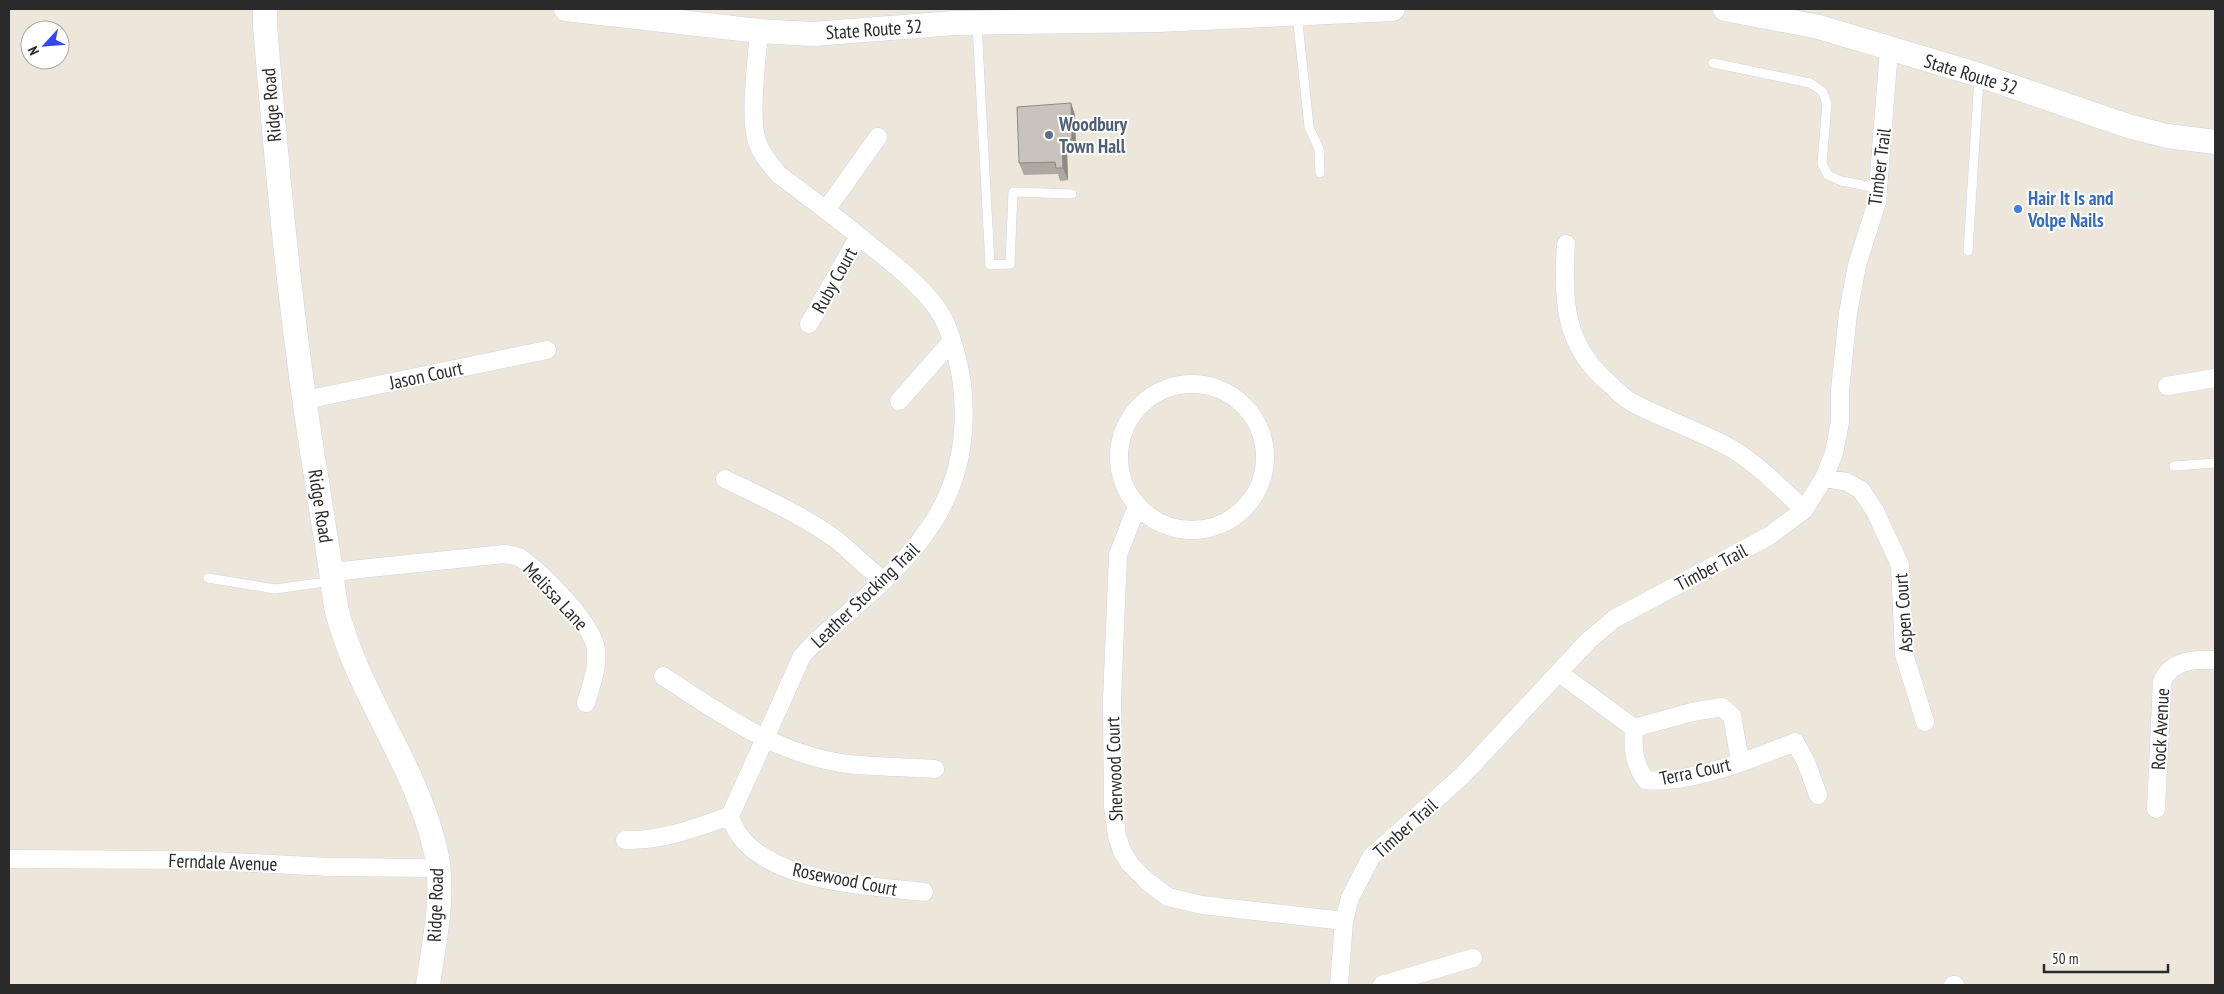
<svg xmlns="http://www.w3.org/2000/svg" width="2224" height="994" font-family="'PT Sans Narrow',sans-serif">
<rect width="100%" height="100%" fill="#ede7db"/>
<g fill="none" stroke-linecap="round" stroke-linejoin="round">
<!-- lane casing -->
<g stroke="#d1d2e4" stroke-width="10">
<path id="lane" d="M1297 14 1309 127 1319 149 1320 173
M977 25 990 265 1010 264 1013 192 1072 194
M1713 63 1810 83 1822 91 1827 103 1822 164 1828 175 1841 181 1878 188
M1968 251 1979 77
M2174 466 2215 463
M208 578 275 589 333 581"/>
</g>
<!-- street casing -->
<g stroke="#d1d2e4" stroke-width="19">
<path id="street" d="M826 210 878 137
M1566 244C1562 300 1564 347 1611 385 1617 391 1624 398 1631 402 1661 418 1694 429 1725 445 1755 461 1780 487 1804 510
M809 324 859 236
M1119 457a73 73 0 1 1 146 0a73 73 0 1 1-146 0Z
M2167 386 2215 378
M305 400 547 350
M899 401 952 341
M1824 478 1847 482 1861 490 1875 511 1900 565 1904 654 1925 722
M725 479C762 497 800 514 834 538 852 551 865 569 885 580
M1137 506 1118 555 1112 700 1113 806 1117 836 1122 851 1130 864 1147 881 1168 897 1202 905 1344 921
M332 572 504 554C510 555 517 555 522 559 543 574 594 625 596 650 598 668 591 686 586 703
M1559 673 1634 728C1633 747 1633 764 1646 780 1687 785 1756 758 1795 742L1806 762 1818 795
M663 676C720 714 778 755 848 764 876 767 906 767 935 769
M1634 728 1692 712 1722 707 1732 716 1740 761
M2156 809 2162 682C2170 660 2196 659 2215 660
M730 816 802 656 815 642C897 569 972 517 963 394 961 369 952 330 937 308 919 284 894 264 871 246 841 221 809 197 778 174 770 164 761 154 757 141 749 118 757 58 759 31
M730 816C750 883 866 885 924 892
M625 840C664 841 694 828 730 816
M9 859 195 860 329 867 437 868
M1339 985 1344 921 1350 898 1371 857 1463 775 1588 641 1614 619 1769 536 1804 510 1824 478 1834 453 1840 422V390L1848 313 1857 265 1877 202 1889 49
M1382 985 1473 958
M1953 985H1955"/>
</g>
<!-- secondary casing -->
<g stroke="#d1d2e4" stroke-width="25">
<path id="secondary" d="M265 9V26C278 181 292 335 318 488 322 516 327 544 331 571 333 584 334 598 337 611 358 694 415 763 435 848 446 892 434 941 428 985
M566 9 759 31 813 34 954 23 1158 20 1393 9
M1725 9 1819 27 1979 75 2128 126 2167 136 2215 142"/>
</g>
<!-- lane -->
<use href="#lane" stroke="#fff" stroke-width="9"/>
<!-- street -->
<use href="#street" stroke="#fff" stroke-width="18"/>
<!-- secondary -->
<use href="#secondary" stroke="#fff" stroke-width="24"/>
</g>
<!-- wall -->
<path fill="#aca9a1" d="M1071 103 1075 115 1076 151H1067L1068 180 1060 181 1058 174 1024 175 1019 163Z"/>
<!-- shaded-wall -->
<path fill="#8c8983" d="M1071 103 1075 115 1076 151 1072 139Z
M1062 139 1067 151 1068 180 1063 168Z"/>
<!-- building -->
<path fill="#c8c4bb" stroke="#8c8983" d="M1071 103 1072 139H1062L1063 168H1056L1055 162 1019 163 1017 107Z"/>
<!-- markers -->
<circle fill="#5c6f8a" stroke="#fff" stroke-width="2" cx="1049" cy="135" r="5"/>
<circle fill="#3f7fe0" stroke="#fff" stroke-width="2" cx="2018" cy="209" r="5"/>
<g text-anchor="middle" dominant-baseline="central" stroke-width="4" stroke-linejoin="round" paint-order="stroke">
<!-- street labels -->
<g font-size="19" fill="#2a2a2a" stroke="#fff">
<text transform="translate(874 29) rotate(-4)">State Route 32</text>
<text transform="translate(1971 74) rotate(17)">State Route 32</text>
<text transform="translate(271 105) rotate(-95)">Ridge Road</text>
<text transform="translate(1879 167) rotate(-83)">Timber Trail</text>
<text transform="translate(834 280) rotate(-61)">Ruby Court</text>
<text transform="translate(426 375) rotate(-12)">Jason Court</text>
<text transform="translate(321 506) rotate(81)">Ridge Road</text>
<text transform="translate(1711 567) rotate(-28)">Timber Trail</text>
<text transform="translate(865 595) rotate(-44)">Leather Stocking Trail</text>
<text transform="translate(556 596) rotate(47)">Melissa Lane</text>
<text transform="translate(1903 613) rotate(-94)">Aspen Court</text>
<text transform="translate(2160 729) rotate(-87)">Rock Avenue</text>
<text transform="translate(1114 769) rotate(-92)">Sherwood Court</text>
<text transform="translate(1695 771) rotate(-12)">Terra Court</text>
<text transform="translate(1405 828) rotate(-42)">Timber Trail</text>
<text transform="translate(223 862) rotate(2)">Ferndale Avenue</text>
<text transform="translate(845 879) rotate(11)">Rosewood Court</text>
<text transform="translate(435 905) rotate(-88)">Ridge Road</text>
</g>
<!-- service labels -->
<g font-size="19" font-weight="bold" fill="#4e5e75" stroke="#fff" text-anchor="start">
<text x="1059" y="124">Woodbury<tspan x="1059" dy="22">Town Hall</tspan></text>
</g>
<!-- shop labels -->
<g font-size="19" font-weight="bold" fill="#366cbe" stroke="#fff" text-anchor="start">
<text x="2028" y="198">Hair It Is and<tspan x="2028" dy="22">Volpe Nails</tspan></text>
</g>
</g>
<!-- border -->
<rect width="2224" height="994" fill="none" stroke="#2a2a2a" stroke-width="20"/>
<!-- north arrow -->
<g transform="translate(45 45) rotate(244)"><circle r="24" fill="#ffffff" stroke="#aaaaaa"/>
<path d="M0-4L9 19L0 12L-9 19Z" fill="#3646ff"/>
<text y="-8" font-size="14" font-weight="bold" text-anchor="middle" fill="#2a2a2a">N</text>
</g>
<!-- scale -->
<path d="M2044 964v8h124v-8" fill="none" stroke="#2a2a2a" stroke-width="2.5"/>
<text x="2052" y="964" font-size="15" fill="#2a2a2a" stroke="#ffffff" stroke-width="4" paint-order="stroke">50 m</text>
</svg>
